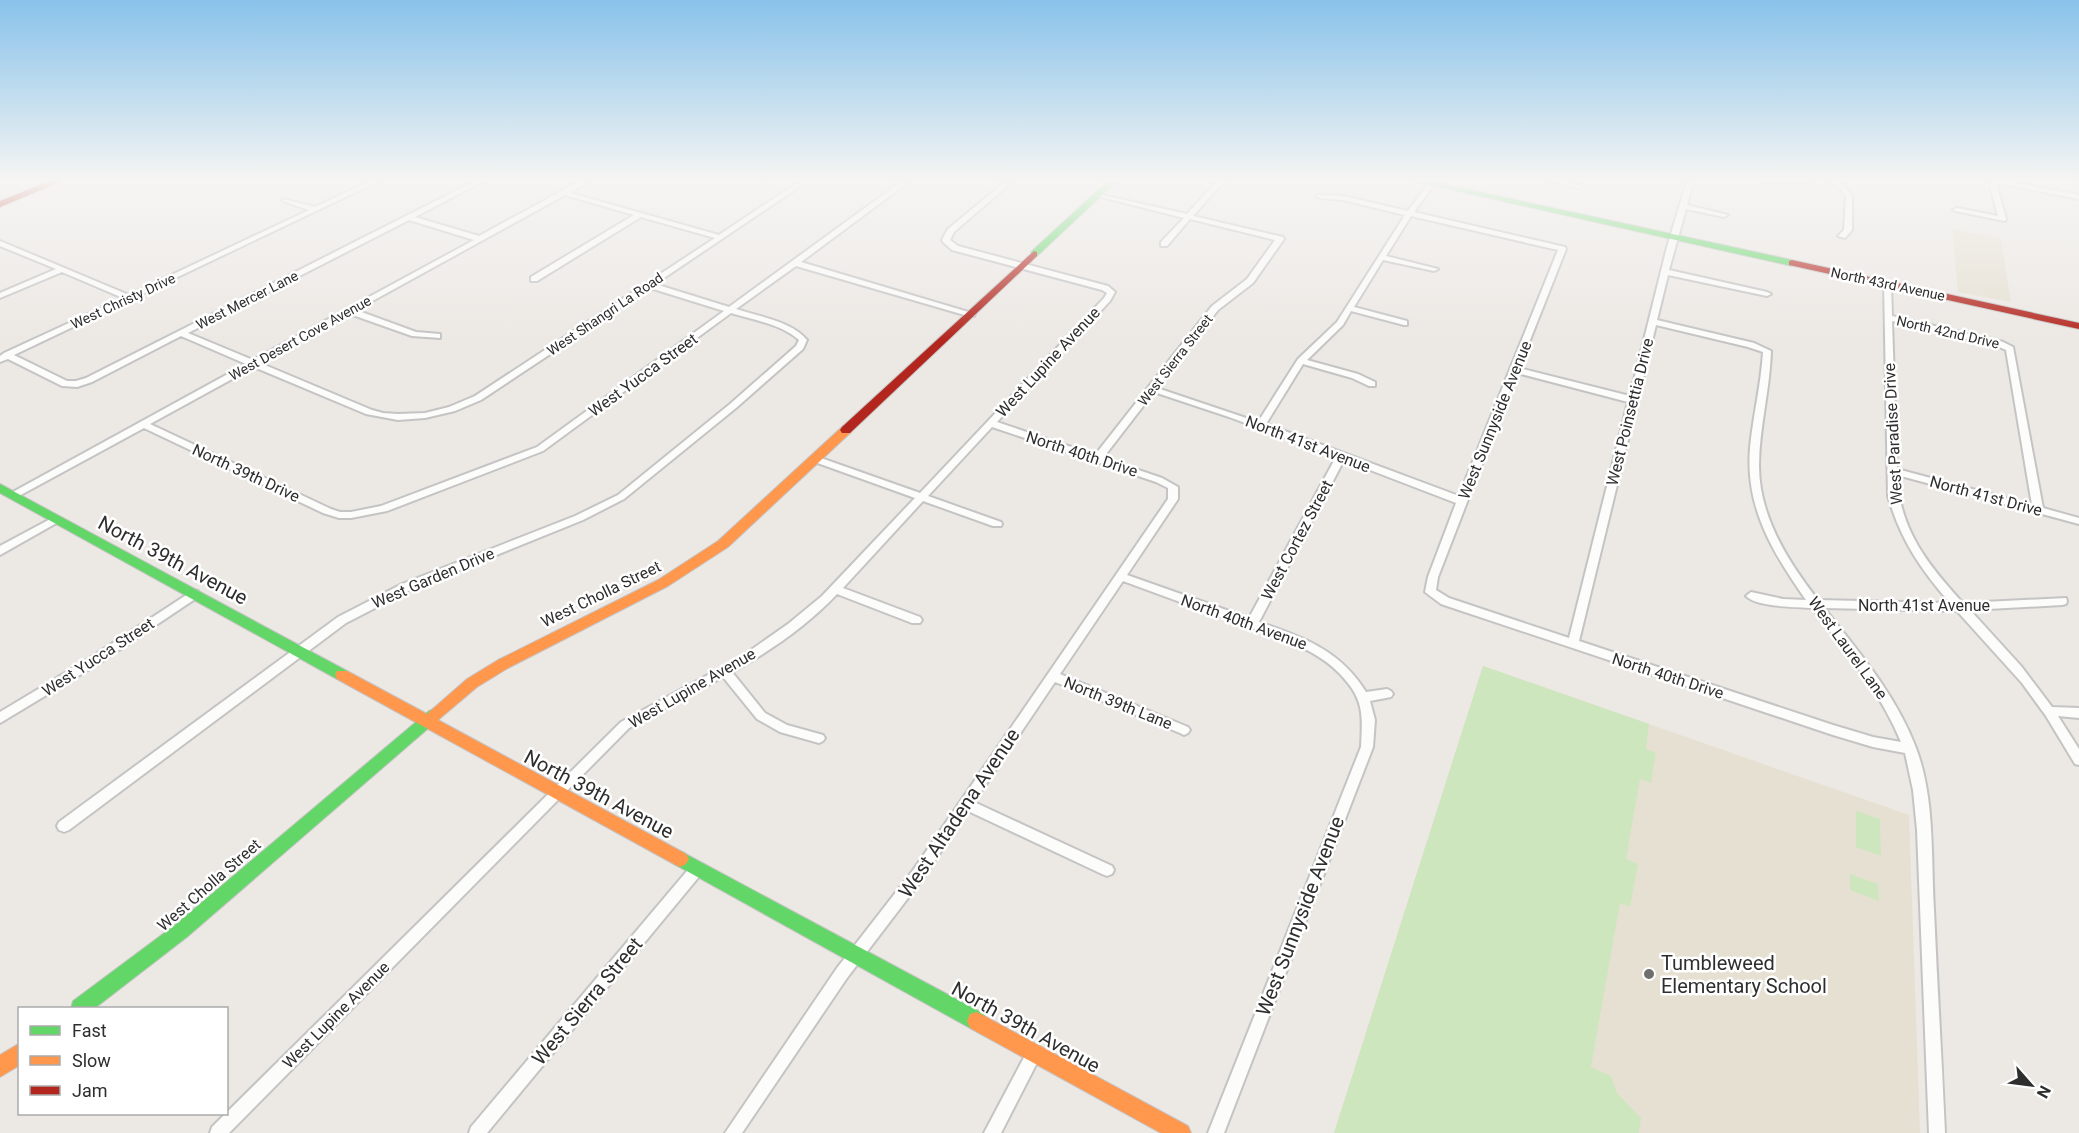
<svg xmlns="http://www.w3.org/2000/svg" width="2079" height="1133" font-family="Roboto,sans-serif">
<rect width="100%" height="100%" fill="#ece8e4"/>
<!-- education -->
<path fill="#e6e0d3" d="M1952 229 2001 239 2011 302 1958 292Z
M1483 666 1909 815 1920 1133H1334Z"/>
<!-- green -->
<path fill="#cee6be" d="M1483 666 1649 724 1646 749 1656 753 1651 783 1640 779 1626 859 1638 864 1630 907 1620 903 1591 1067 1611 1076 1617 1093 1641 1118 1639 1133H1334Z
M1856 811 1880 819 1881 856 1856 847Z
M1850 874 1878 884 1879 901 1850 890Z"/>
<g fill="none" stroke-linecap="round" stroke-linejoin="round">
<!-- street casing -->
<g stroke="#c5c4c5" stroke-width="4">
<path id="street" d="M370 181H379L14 355 67 381H76L86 378 475 181H484L415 217 479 236 580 181H589L570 193 719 235 800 181H808L655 284 729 307 902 181H910L801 262 975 314 974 316H968L796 266 736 309C760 317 791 321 807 340L803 349 736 408 624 499 583 520 410 590 346 623 69 830 64 832 59 830 57 826 59 822 338 617 402 584 575 516 618 495 730 404 796 346 799 340C782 324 753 320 731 313L543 451 387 511 351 518H339L323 513 144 428 17 497H11L9 495 11 493 246 364 181 336 92 382 77 387 62 386 8 359 0 362V356L4 353 123 298 62 272 0 298V293L56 269 0 246V241L129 295 309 210 283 201V199L315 207ZM565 195 634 215 531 277V281H537L641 217 715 238 475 396 449 407 425 413 398 414 383 413 372 410 260 363 350 314 412 336 440 338V334L416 332 356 310ZM409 220 474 240 253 360 188 333ZM650 288 724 311 537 447 381 506 351 512H340L331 509 150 424 254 367 366 414 398 420 425 418 455 411 481 400Z
M1006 181H1013L954 232 950 240 958 246 1108 286 1115 292 1110 301 997 422 1095 455 1212 306 1247 279 1275 240 1190 219 1167 246H1161V242L1184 218 1097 196V194L1187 214 1217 181H1224L1193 216 1283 237 1284 239 1253 283 1218 310 1157 388 1258 422 1298 359 1337 322 1405 215 1343 200 1320 198 1317 196 1318 195 1343 196 1408 211 1430 181H1437L1414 212 1565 247 1566 249 1519 368 1630 396 1667 247 1687 181H1693L1687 205 1728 215 1724 217 1686 209 1669 270 1767 292 1771 294 1767 296 1668 275 1657 320 1754 343 1771 351C1770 390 1759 428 1759 466 1759 516 1788 562 1818 600L1950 603C1921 570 1900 539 1888 496L1884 282H1890L1891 284 1892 316 2003 342 2013 347 2043 508 2079 518V524L1897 475C1899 529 1928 565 1963 603L2066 598 2067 601 2066 604 2062 605 1970 610 2021 666 2052 707 2079 708V718L2058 716 2079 749V765L2075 764 2046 716 2022 683 1957 611 1824 608C1859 652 1896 695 1916 748 1935 798 1931 857 1934 910 1937 985 1942 1059 1945 1133H1929L1917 830 1913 790 1905 753 1873 747 1833 735 1441 604 1425 592 1428 577 1456 503 1344 460 1259 622C1303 637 1340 650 1366 692L1387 689 1391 691 1393 694 1391 697 1370 701 1375 720 1373 747 1224 1133H1208L1361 747C1362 722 1365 703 1347 682 1319 646 1267 634 1227 619 1192 606 1157 594 1123 581L1060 674 1188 727 1190 730 1188 733 1184 735 1180 733 1055 682 974 802 1112 866 1114 870 1112 874 1107 876 1102 874 968 811 924 877 847 978 742 1133H725L837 968 914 869 1168 499V488L1156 482 992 427 928 496 1001 522 1002 524 1001 526H993L923 501 843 588 920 617 922 620 920 623H912L837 594C808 625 769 652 732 672L765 713 787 725 823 735 825 738 823 741 819 743 780 732 757 719 723 677 629 728 229 1133H210L212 1127 621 722 741 657 788 624 822 596 915 498 812 461 810 459 812 457H818L920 493 1104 298 1107 293 1102 290 952 250 943 242 942 240 948 229ZM1411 216 1558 250 1459 496 1266 424 1303 364 1352 378 1369 386H1375V382L1358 374 1307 360 1343 325 1351 311 1404 325H1407V321L1354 307 1383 260 1434 271 1438 269 1386 256ZM1892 321 1997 346 2006 350 2032 505 1897 469ZM1656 325 1748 347 1763 352C1761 385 1753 416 1750 448 1745 508 1773 553 1806 600L1783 599 1751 592 1746 596C1756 607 1796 607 1812 608 1846 651 1880 691 1901 742L1873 737 1833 725 1579 641ZM1517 373 1628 402 1569 638 1449 598 1436 590 1438 577ZM1154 392 1229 417 1336 457 1249 618 1127 575 1178 499V487L1162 478 1103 458Z
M1549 181H1565L1582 186 1579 188Z
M1761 181H1810L1807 183H1764Z
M1828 181C1841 181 1845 186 1852 196V230L1845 238 1838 236 1844 230 1846 196 1838 186Z
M1989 181H2006L2079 195V199L1996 183 2006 219 2005 221 1955 211 1953 210 1957 208 1998 216Z
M56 516 61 519 60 521 0 555V546Z
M194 590 198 591 199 594 198 597 98 664 0 723V712L90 658Z
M697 863 702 865 704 869 702 873 487 1133H469L471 1127 692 865Z
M1034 1045 1039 1048 1042 1053 1001 1133H984L1029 1048Z"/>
</g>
<!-- fast casing -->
<g stroke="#c5c4c5" stroke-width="2">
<path id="fast" d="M1108 181H1117L1037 256H1031V252Z
M1412 181H1429L1792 260 1797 263 1792 266Z
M0 484 347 671 349 675 347 679H337L0 493Z
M434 709 439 711 442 715 439 719 187 937 95 1008H71L73 1001 175 925 429 711Z
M680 851 984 1014 987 1021 984 1028 977 1030 970 1028 674 864 671 859 674 854Z"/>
</g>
<!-- slow casing -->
<g stroke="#c5c4c5" stroke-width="2">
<path id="slow" d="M846 426 850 427 852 430 850 433 728 547 668 586 508 668 477 687 438 720 686 854 689 859 686 864 680 867 674 864 337 679 335 675 337 671H347L427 714 467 679 498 660 658 580 718 541 842 427Z
M977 1012 1188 1126 1191 1133H1161L970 1028 967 1021 970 1014Z
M20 1043V1065L0 1077V1055Z"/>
</g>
<!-- jam casing -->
<g stroke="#c5c4c5" stroke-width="2">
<path id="jam" d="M50 181H62L0 207V201Z
M1034 251 1037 252V256L850 433H842L840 430 842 427Z
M1792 260 2079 323V329L1789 265V261Z"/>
</g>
<!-- street -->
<use href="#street" fill="#fcfcfb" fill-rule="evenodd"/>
<!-- fast -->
<use href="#fast" fill="#63d668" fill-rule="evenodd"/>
<!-- slow -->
<use href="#slow" fill="#ff974d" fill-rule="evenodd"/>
<!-- jam -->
<use href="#jam" fill="#b3261e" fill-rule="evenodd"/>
</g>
<!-- sky -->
<linearGradient id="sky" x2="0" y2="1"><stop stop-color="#88c2ea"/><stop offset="0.53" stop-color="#f6f5f3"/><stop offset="1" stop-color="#f6f5f3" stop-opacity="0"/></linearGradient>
<rect width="2079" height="340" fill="url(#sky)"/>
<!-- markers -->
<circle fill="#706f6e" stroke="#fff" stroke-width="2" cx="1649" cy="974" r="6"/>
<g text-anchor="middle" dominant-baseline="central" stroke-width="5" stroke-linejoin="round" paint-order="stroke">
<!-- far-street labels -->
<g font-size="14" fill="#2e2e2e" stroke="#fff">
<text transform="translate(1888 284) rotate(12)">North 43rd Avenue</text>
<text transform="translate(247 300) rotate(-27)">West Mercer Lane</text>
<text transform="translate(123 301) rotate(-25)">West Christy Drive</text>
<text transform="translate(605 314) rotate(-34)">West Shangri La Road</text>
<text transform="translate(1948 332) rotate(13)">North 42nd Drive</text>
<text transform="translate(300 338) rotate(-29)">West Desert Cove Avenue</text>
<text transform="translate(1175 360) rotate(-52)">West Sierra Street</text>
</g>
<!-- street labels -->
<g font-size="16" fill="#2e2e2e" stroke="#fff">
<text transform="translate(1048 362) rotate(-47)">West Lupine Avenue</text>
<text transform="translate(643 375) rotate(-36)">West Yucca Street</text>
<text transform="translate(1630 412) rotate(-76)">West Poinsettia Drive</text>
<text transform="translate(1495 420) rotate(-68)">West Sunnyside Avenue</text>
<text transform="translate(1893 434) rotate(-93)">West Paradise Drive</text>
<text transform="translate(1308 444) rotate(21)">North 41st Avenue</text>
<text transform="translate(1082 454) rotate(18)">North 40th Drive</text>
<text transform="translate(246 473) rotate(25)">North 39th Drive</text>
<text transform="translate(1986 496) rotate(15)">North 41st Drive</text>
<text transform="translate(1297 540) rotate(-62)">West Cortez Street</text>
<text transform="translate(433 578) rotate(-23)">West Garden Drive</text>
<text transform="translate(601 594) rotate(-26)">West Cholla Street</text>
<text x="1924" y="605">North 41st Avenue</text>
<text transform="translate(1244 622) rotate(20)">North 40th Avenue</text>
<text transform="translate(1848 648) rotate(54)">West Laurel Lane</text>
<text transform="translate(98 657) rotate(-33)">West Yucca Street</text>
<text transform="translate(1668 676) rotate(18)">North 40th Drive</text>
<text transform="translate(692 688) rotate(-30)">West Lupine Avenue</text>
<text transform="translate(1118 703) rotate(22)">North 39th Lane</text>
<text transform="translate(209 885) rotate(-41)">West Cholla Street</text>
<text transform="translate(336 1015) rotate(-45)">West Lupine Avenue</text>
</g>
<!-- near-street labels -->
<g font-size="20" fill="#2e2e2e" stroke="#fff">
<text transform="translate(173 560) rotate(28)">North 39th Avenue</text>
<text transform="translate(599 794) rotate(28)">North 39th Avenue</text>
<text transform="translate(959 813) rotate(-56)">West Altadena Avenue</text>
<text transform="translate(1300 916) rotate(-69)">West Sunnyside Avenue</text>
<text transform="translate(587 1001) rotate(-50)">West Sierra Street</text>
<text transform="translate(1026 1027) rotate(29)">North 39th Avenue</text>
</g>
<!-- near-poi labels -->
<g font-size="20" fill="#2e2e2e" stroke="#fff" text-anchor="start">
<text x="1661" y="963">Tumbleweed<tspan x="1661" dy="23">Elementary School</tspan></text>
</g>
</g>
<!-- legend -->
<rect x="18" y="1007" width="210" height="108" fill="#ffffff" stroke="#ababab" stroke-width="1.5"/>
<rect x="30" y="1026" width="30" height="9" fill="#63d668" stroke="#ababab" stroke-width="1.5"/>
<text x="72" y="1037" font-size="18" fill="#2e2e2e">Fast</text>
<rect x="30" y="1056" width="30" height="9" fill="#ff974d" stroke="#ababab" stroke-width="1.5"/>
<text x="72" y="1067" font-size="18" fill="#2e2e2e">Slow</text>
<rect x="30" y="1086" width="30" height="9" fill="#b3261e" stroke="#ababab" stroke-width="1.5"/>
<text x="72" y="1097" font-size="18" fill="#2e2e2e">Jam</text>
<!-- north arrow -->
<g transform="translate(2031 1085) rotate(118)" stroke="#ffffff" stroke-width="4.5" paint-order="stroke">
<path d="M0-4.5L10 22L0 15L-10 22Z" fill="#2e2e2e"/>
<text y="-9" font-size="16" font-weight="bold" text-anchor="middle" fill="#2e2e2e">N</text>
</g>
</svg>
